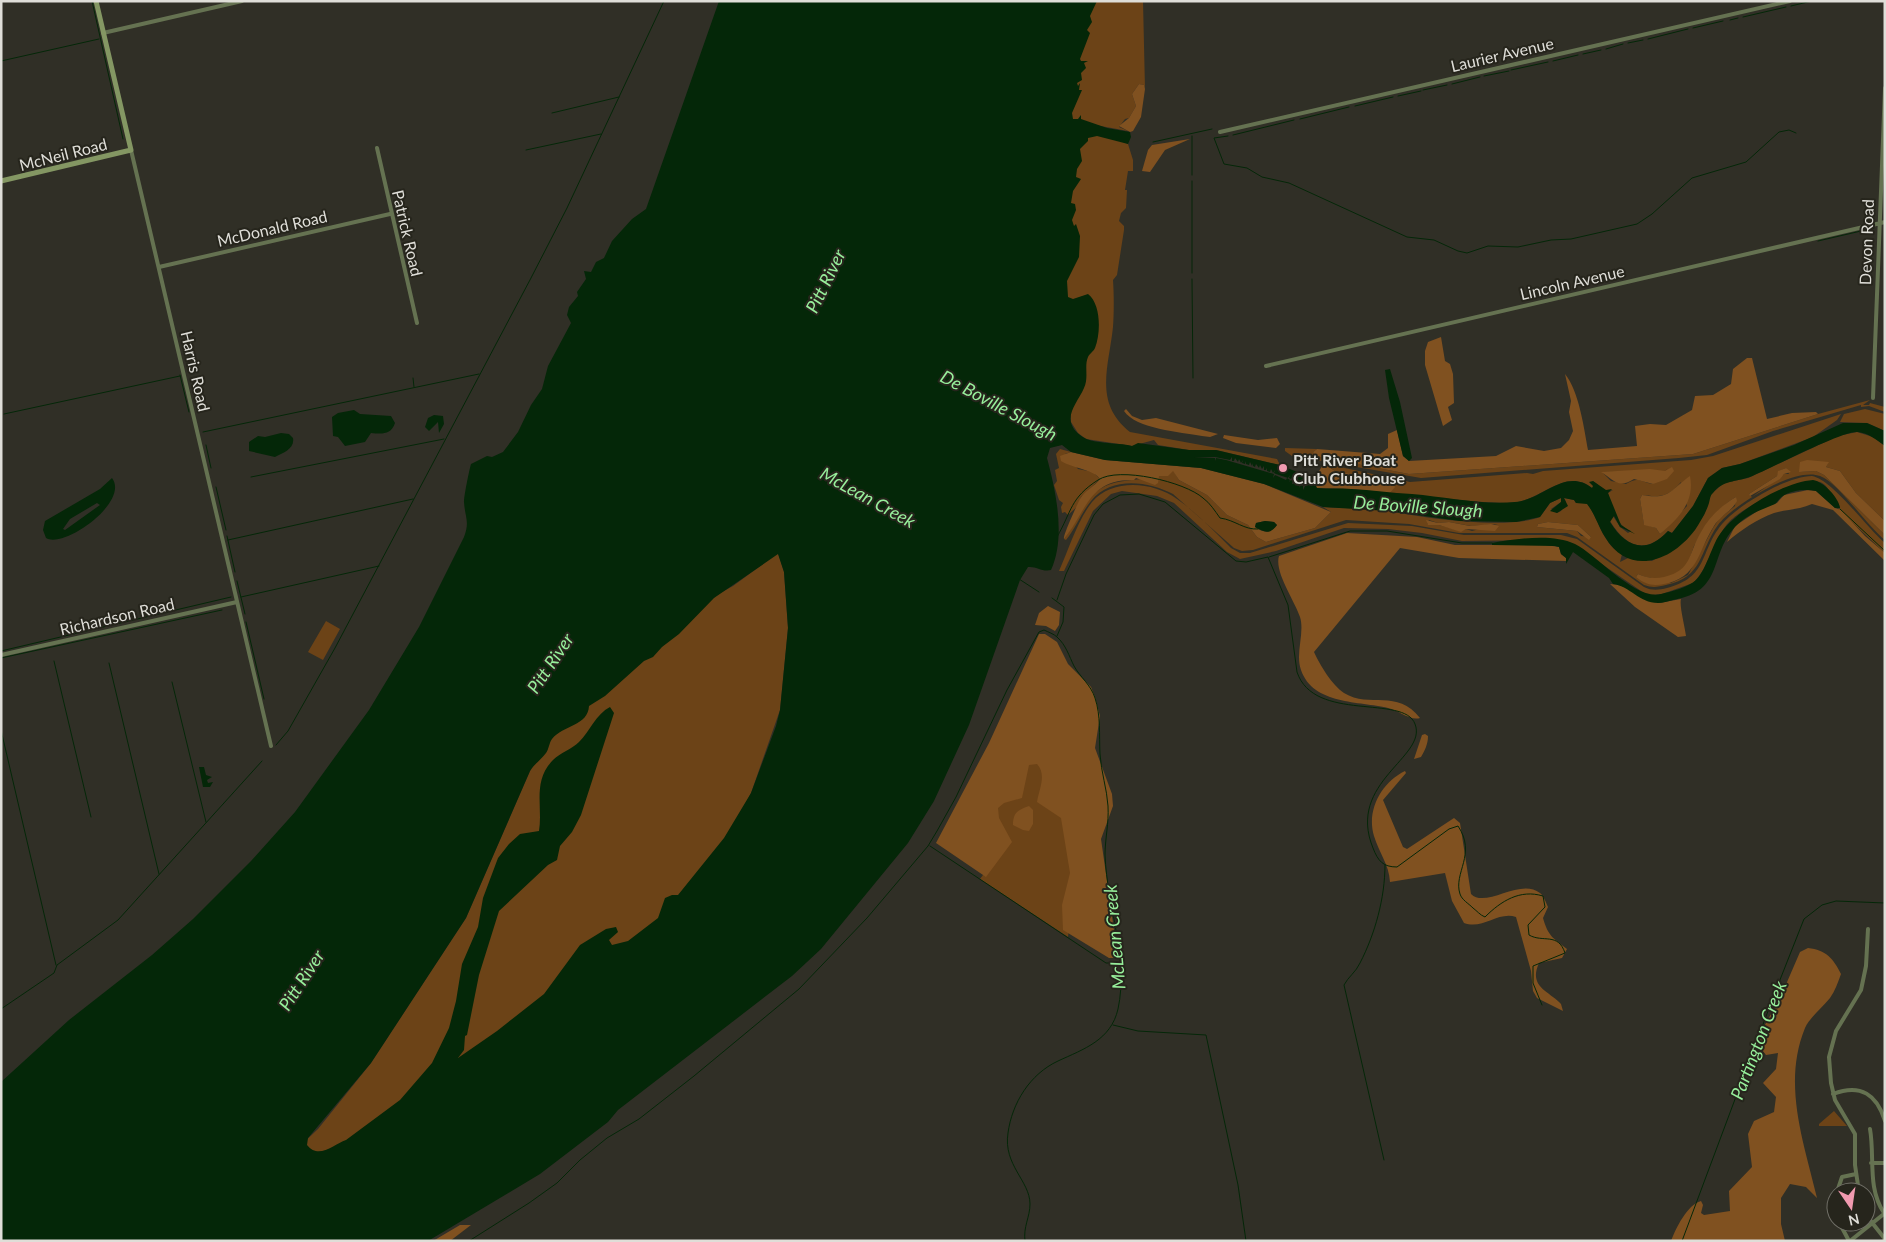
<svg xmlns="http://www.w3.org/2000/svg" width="1886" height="1242" font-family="Lato,sans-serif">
<rect width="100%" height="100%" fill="#302f26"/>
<!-- green -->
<path fill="#6c4317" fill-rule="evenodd" d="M1040 1H1143L1145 89 1144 85 1139 84 1132 94 1136 106 1129 118 1125 119 1119 127 1128 131 1062 119Z
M1049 111 1128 144 1133 160V171H1128L1125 190H1127L1126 208 1121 213 1119 221 1124 226V230L1117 275 1113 280C1114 295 1114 312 1113 327 1109 366 1093 403 1130 432L1277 459 1280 465 1216 450H1189L1158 445 1154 440 1132 446 1086 439 1078 433 1071 422Z
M1870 400 1863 405H1869L1870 403 1885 407V412L1869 406 1861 407V405L1773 431 1707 455 1679 458 1421 478 1292 456 1285 451V448L1317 449 1313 452 1315 456 1409 474 1693 454 1818 414Z
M1865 409 1885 414V431L1867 423 1840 422 1844 414Z
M1841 414 1837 420 1813 437 1740 464 1722 468 1708 478 1693 506 1672 533 1668 531C1645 556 1625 546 1610 521L1613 516 1620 527 1628 533 1631 531C1617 526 1611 508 1608 493L1613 490 1606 491 1593 481 1594 487 1592 488C1567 468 1544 497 1518 502 1507 504 1494 502 1483 502 1452 500 1421 495 1390 493L1394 487 1392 481 1335 471 1326 464 1410 482 1527 473 1533 474 1543 471 1691 460 1713 456ZM1668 468 1653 484C1641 482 1638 476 1626 484L1611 481 1602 472 1665 471ZM1681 482 1687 506 1660 534 1656 528 1644 524 1640 499 1642 495C1660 498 1670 496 1681 482Z
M1857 432 1873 437 1885 446V521L1856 493 1840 471 1826 467 1828 463 1799 472 1816 471 1824 475 1885 535V540C1866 525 1839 483 1820 476 1795 466 1733 505 1718 525 1699 551 1704 577 1666 585 1658 587 1652 588 1644 585L1577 537 1567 533H1459L1409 524 1346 520 1253 550 1242 551 1234 548 1173 494C1148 481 1111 476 1091 501 1081 513 1076 528 1066 540L1064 539C1074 526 1079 508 1091 496 1116 472 1146 486 1173 470L1179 480 1207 495 1227 515 1248 525 1257 537 1266 542 1315 528 1331 512 1323 507C1344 509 1368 507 1388 511 1424 518 1507 530 1540 517L1550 503 1561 498V502L1551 509 1557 513 1561 511 1566 502 1564 498 1574 500 1576 503H1587C1599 519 1603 545 1622 554L1620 562 1630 557 1652 561 1687 539 1704 515 1711 494 1724 483 1748 478 1838 436ZM1786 468 1789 474H1784L1752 497 1749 494 1777 476 1779 471ZM1736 497 1735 506 1719 519 1713 528 1688 575 1671 583 1636 577 1638 574C1651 581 1675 580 1685 567 1690 561 1691 553 1694 546 1704 526 1717 508 1736 497ZM1429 520 1438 523 1449 522 1471 526 1498 524 1472 531 1466 529 1461 531 1439 525H1429L1427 523ZM1548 522 1578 525 1591 537 1581 536 1577 531 1537 527 1538 524Z
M1060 449 1071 452 1065 454 1078 469 1093 472 1100 479 1081 497 1079 505 1068 515 1065 512 1062 513 1061 507 1063 503 1059 500 1054 485 1057 481 1055 470 1059 468 1056 454Z
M1812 476C1833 480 1866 527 1885 543V553L1838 509 1840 508C1839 502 1835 501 1832 496 1829 490 1826 484 1820 482 1800 476 1744 507 1730 521 1713 538 1710 567 1693 583L1662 594 1651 595 1644 593 1571 543 1555 540 1462 541 1422 533 1388 529 1344 528 1276 551 1240 559 1227 552 1174 503 1157 496 1122 491 1111 494 1093 511 1064 571H1059C1069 549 1077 521 1092 502 1113 478 1153 482 1177 499 1196 512 1214 531 1231 548L1240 553H1250L1348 523 1412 526 1464 535H1561L1577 539 1644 587C1652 591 1659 590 1667 588 1709 577 1699 552 1722 524 1738 505 1787 476 1812 476Z
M778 553 784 572 788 628 780 710 751 793 711 870 631 951 442 1086 333 1148 280 1165 318 1129 371 1063 466 918 530 771 614 640 709 599 733 586Z
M326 621 340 629 323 660 308 652Z
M1034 759C1062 784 1073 850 1074 887 1074 904 1070 921 1068 937L980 879 1003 848 993 811 1026 765Z
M1834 1111 1847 1126H1819V1124Z"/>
<!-- forest -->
<path fill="#805120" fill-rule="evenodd" d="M1139 84 1144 85 1145 89 1141 117 1133 131 1130 132 1119 126 1129 118 1136 106 1132 94Z
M1190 139 1165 150 1150 172 1142 171 1148 150 1152 145Z
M1441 337 1445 361 1450 364 1453 374 1454 403 1448 407 1452 420 1443 426 1425 365V351L1428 342Z
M1747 358H1752L1767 419 1792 413 1816 412 1818 414 1693 454 1409 474 1315 456 1313 452 1317 449 1380 454 1388 448V434L1397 430 1403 456 1409 461 1496 456 1516 446 1544 451 1561 448 1569 440 1573 431 1569 412 1571 401 1565 374C1579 391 1584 428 1588 450L1637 446 1635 426 1650 424 1666 425 1692 410 1695 396 1713 395 1731 384 1733 369Z
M1126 409 1132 416 1142 420 1156 418 1218 434 1210 437 1202 436C1180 432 1136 429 1124 411Z
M1224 435 1258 440 1277 438 1280 444 1276 448 1236 443 1223 438Z
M1071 452 1105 460 1201 468 1264 484 1331 512 1315 528 1266 542 1257 537 1248 525 1227 515 1207 495 1179 480 1173 471 1168 476H1159L1158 483 1155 485 1136 478 1134 480C1088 479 1087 511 1064 539 1063 535 1077 505 1080 499 1084 491 1095 486 1100 479 1095 470 1072 468 1061 461L1060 456ZM1265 521 1274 522 1277 525C1270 534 1264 533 1255 527L1256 523Z
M1807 460 1829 462 1826 467 1840 471 1856 493 1885 521V535L1824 475 1816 471 1799 472 1800 462Z
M1326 465 1335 471 1392 481 1395 487 1390 493 1352 489 1316 488 1315 478 1322 466Z
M1672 467 1674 471 1667 479 1653 484 1634 479C1618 489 1614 480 1601 472L1650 469 1665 471Z
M1786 468 1791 472 1784 474 1780 479 1750 496 1749 494 1777 476 1778 471Z
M1690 476C1695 502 1679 518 1660 534L1656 528 1644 525 1640 499 1642 495C1670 500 1670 490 1690 476Z
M1808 490 1816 491 1835 508 1841 510 1865 536 1885 553V561L1833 510 1812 504C1799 510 1787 509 1774 513 1757 519 1741 530 1727 542L1735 526 1762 508 1777 503 1784 495Z
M1736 497 1737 501C1732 511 1720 516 1714 526 1698 551 1698 578 1664 584 1653 586 1646 585 1636 577L1638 574C1647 578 1655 579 1664 577 1693 570 1688 553 1701 532 1709 517 1722 505 1736 497Z
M1426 520 1438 523 1449 522 1470 526 1491 524 1499 526 1495 531 1466 529 1461 532 1439 525H1428Z
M1548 522 1578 525 1591 537 1589 540 1577 531 1537 527 1538 524Z
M1347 533 1417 537 1455 545H1546L1559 547 1561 554 1566 558V561L1459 558 1400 548 1314 652C1320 665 1332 685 1344 693 1370 709 1397 688 1420 718 1410 721 1398 710 1388 708 1360 701 1313 705 1301 670 1295 653 1305 633 1300 617 1295 601 1274 572 1279 556Z
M1610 584 1620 585 1659 603 1681 599C1679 605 1685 627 1686 636L1678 637 1635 607Z
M1048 606 1060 612 1059 625 1055 631 1046 626 1035 625 1039 613Z
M1039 634H1045L1057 642 1068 664 1091 687 1095 697 1100 716 1095 748 1112 794 1113 806 1101 839 1117 951 1114 958H1109L1063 930 1062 905 1070 873 1061 818 1037 802C1039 789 1047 775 1037 764L1029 765 1022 798 1004 803 998 808 999 818 1012 842 986 877 936 843 989 743Z
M1425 734 1428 736C1428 744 1425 750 1421 757L1414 759 1422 735Z
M1405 771 1406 773 1383 800 1403 847 1407 849 1454 818 1460 823 1471 894C1486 909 1520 877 1540 893 1544 896 1546 903 1548 907L1543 918C1548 936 1553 938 1567 949L1562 958 1539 963C1528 987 1549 991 1561 1004L1563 1011 1537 998 1533 991 1531 971 1516 917C1498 911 1483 930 1464 923L1452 901 1445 873 1390 882C1389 864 1379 853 1374 836 1366 810 1382 782 1405 771Z
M1029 806 1033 810V824L1029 831 1023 830 1013 825C1013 812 1018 810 1029 806Z
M1808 948C1826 950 1833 958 1841 974 1838 982 1835 991 1830 998 1822 1008 1810 1017 1805 1028 1782 1084 1804 1143 1817 1198L1806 1187 1790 1184 1781 1198V1224L1785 1241H1671C1676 1228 1687 1205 1701 1201L1703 1205 1701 1213 1704 1215 1730 1211 1729 1191 1752 1167 1748 1134 1754 1121 1774 1112 1776 1097 1763 1083 1776 1069 1778 1053 1766 1055 1759 1046 1761 1032 1781 996 1800 952Z
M460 1225H471L450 1241H433Z"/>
<!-- water -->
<path fill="#042708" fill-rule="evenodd" d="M719 1H1097L1090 16 1092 22 1087 30 1090 33 1080 59 1081 61H1088L1084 63 1086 68 1081 73 1082 80 1077 83 1078 86 1080 83 1079 90H1082L1072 113 1073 119H1078L1081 115V119L1107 128 1130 132 1131 137 1128 144 1097 136 1088 138V141L1080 149 1082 161 1077 169 1076 177 1081 179 1073 191 1071 203 1075 204 1076 210 1072 220 1074 226 1076 224 1080 236 1079 257 1067 281 1068 297 1073 299 1088 294C1101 304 1101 333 1095 348 1093 352 1089 354 1088 357 1084 366 1089 378 1084 388 1077 404 1060 419 1080 435 1092 445 1117 442 1132 446L1138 443 1189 450H1216L1280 465 1302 474 1307 479H1313L1317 488C1328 489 1339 488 1351 489 1371 490 1392 493 1412 494 1446 497 1481 505 1515 502 1543 500 1565 467 1592 488L1593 486 1589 482 1593 481 1606 490 1612 489 1608 493 1621 525 1635 534 1620 527 1614 516 1610 522C1625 546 1645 556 1668 531L1672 533 1693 506 1708 478 1722 468 1740 464 1794 445 1843 423H1867L1885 431V446C1877 440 1868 433 1858 432 1843 430 1770 469 1750 477 1736 482 1723 480 1713 493 1710 495 1710 500 1709 503 1706 513 1700 522 1695 530 1671 562 1629 577 1605 537 1598 526 1595 514 1587 504L1576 503 1574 500 1564 498 1568 506 1557 513 1550 511 1561 502V498L1550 503 1540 517 1516 522 1460 521 1388 511 1323 507 1264 484 1201 468 1105 460 1071 452 1062 445 1050 448 1047 458C1056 492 1066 537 1051 570 1042 572 1036 566 1028 567L1020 580 969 725 934 801 908 843 821 949 792 976 618 1110 608 1122 540 1174 428 1241H1V1082L69 1020 152 955 193 919 251 861 295 812 369 710 419 627 464 537C470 521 465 518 464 502 464 496 469 471 471 464L487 456 492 457 503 452 518 432 531 405 542 389 548 366 571 323 567 315 569 307 578 296 577 292 586 279 584 271 591 272 596 262 604 258 612 241 632 219 646 209ZM778 554 784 572 788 628 780 710 776 726 751 793 724 838 678 895H672L665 898 658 918 628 941 612 945 609 940 618 932 616 927 606 929 580 945 544 994 497 1031 458 1058 464 1050 465 1036 467 1035 479 975 499 911 548 865 557 860 560 846 572 832 581 815 614 713 610 707C596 714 590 731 579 742 572 749 560 753 553 760 532 781 543 807 539 831L520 834 509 844 498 858 483 898 478 927 462 964 456 1001 449 1028 432 1063 400 1100 346 1140C334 1144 319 1160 307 1145L308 1138 371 1063 466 918 530 771C535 763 541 760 546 753 549 749 549 743 552 739 563 725 588 726 589 706L605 696 644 661 653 657 662 647 679 634 714 598Z
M1390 369 1400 402 1412 458 1409 461 1403 456 1389 398 1385 370Z
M354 410 360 414 391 416 395 423C391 435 382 434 371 433L365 442 345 446 338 437 333 436 332 417 338 413Z
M434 415 443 416 444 424 439 433 438 422 429 431 425 427 428 418Z
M281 433 289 434 293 438C295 449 283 453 275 457L249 451V442L258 436 265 437Z
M112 478C130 502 64 549 46 538L43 530 45 521 100 489ZM97 503 100 505 65 530 63 529 70 519Z
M1813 480C1824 482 1839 498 1840 508H1835L1816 491C1806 489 1792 490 1783 496 1779 498 1778 502 1775 504 1761 510 1746 515 1735 527 1708 556 1725 591 1673 600 1668 601 1663 603 1658 603 1639 603 1630 586 1613 584L1609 578 1573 552 1566 564V558L1561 554 1559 547 1555 546 1492 545V543C1516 539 1552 533 1575 544 1597 555 1636 601 1661 594 1670 592 1689 587 1696 580 1705 572 1711 549 1718 537 1733 512 1784 482 1813 480Z
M1265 521 1274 522 1277 525C1270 535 1264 532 1255 527L1256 523Z
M199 767H204L206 775 212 777 207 780 208 783 213 782 210 787H203Z"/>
<!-- pier -->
<path fill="#302f26" d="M1194 457H1215L1230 460 1232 457V461H1234L1235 458 1238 462 1239 459 1241 463 1243 460 1242 463 1245 464 1246 461V464L1249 465 1250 462 1252 466 1253 463V466L1255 467 1256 464 1259 468 1260 465 1262 469 1264 466V470H1266L1267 468V471L1270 472 1271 469 1273 473 1275 470 1274 473 1276 474 1288 478 1290 475 1289 478 1291 479 1293 476 1292 480 1295 481 1296 478 1298 482 1300 480 1299 483 1305 486 1303 490V486L1301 485 1299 488 1300 485 1297 483 1295 486 1296 483 1292 484 1293 481 1291 480 1289 482 1290 480 1287 478 1286 480 1275 475 1273 478 1274 474 1226 460 1216 458 1215 461V458Z"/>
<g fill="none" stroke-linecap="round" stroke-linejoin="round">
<!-- stream -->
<path stroke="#042708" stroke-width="1" d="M92 1 123 139
M1791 6 1812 1
M1743 17 1786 7
M1730 20 1738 18
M1693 28 1723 21
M1648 39 1688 29
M1628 43 1643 40
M1606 49 1623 44
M1583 54 1601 50
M1 61 99 39
M1553 61 1578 55
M1511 70 1548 62
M1484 76 1509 71
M1452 84 1480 77
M1423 90 1447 85
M1398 96 1421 91
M1355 106 1393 97
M552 113 619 97
M1300 119 1349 107
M1233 135 1294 120
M1192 136V175
M1228 136 1214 138 1224 164 1247 168 1262 177 1289 183 1407 237 1434 240 1458 251 1467 253 1488 246 1518 247 1551 240 1571 239 1637 224 1652 214 1692 178 1746 162 1779 132 1789 130 1796 133
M1153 142 1212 129
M526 150 601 134
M1818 241 1874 228
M1192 273V181
M1192 279 1193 378
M180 375 189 412
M413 378 414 387
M4 414 180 376
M203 432 479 374
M206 445 211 468
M251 477 444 439
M216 487 226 530
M1840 509 1885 551
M227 536 235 572
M1057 537C1072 511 1070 498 1098 480 1119 466 1185 482 1203 498 1210 503 1215 511 1220 518 1235 520 1244 530 1258 529
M228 540 413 499
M1269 557 1350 531H1387L1462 543H1492
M1019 579 1039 592
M237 581 245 614
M241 597 379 566
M1052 598 1064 607 1063 622 1057 636
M1057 600 1066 574 1094 515 1103 504 1120 495 1139 494 1165 502 1236 561 1246 562 1268 557 1288 605 1297 672C1314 723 1404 694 1415 724 1428 757 1346 782 1373 848 1378 861 1383 867 1397 867L1449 829 1458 826C1477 854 1453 873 1460 894 1462 900 1468 903 1473 908 1477 911 1480 915 1485 917 1501 901 1520 889 1543 896L1545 907 1528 925 1529 935C1543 943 1558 932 1565 953L1533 966V983L1542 1005
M246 622 264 699
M1 651 231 597
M1 658 222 610
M54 661 91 817
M109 663 159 874
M172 682 206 822
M1 730 56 965
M276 745 288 731 335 648 531 278 567 208 664 1
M930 846 1106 963H1120
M1 1009 54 973 57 965 118 920 262 761
M1113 1025 1138 1031 1206 1035 1238 1185 1246 1241
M1384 1160 1344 985C1348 977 1356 972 1360 963 1375 934 1385 898 1385 865
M469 1241 529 1203 557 1183 580 1160 607 1138 639 1119 694 1076 799 989 867 918 928 846 937 831 956 797 1007 690 1039 632 1044 630C1048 632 1054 634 1057 637 1066 645 1069 656 1074 666 1080 677 1091 685 1095 698 1101 716 1099 735 1100 754 1101 772 1107 789 1108 806 1109 823 1105 839 1105 855 1107 907 1129 958 1118 1009 1111 1040 1084 1049 1058 1061 1030 1074 1012 1103 1008 1133 1003 1165 1030 1181 1030 1204 1030 1217 1023 1227 1025 1241
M1682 1241 1774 995 1804 919 1822 905 1836 901 1885 903"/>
<!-- minor -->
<path stroke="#657251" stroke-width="4" d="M103 33 242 1
M1220 132 1790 1
M377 148 417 323
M131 150 271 746
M159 267 390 214
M1266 366 1885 222
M1873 398 1885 88
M1 655 237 602
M1833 1094C1861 1083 1877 1095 1885 1121
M1870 1129C1875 1157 1867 1188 1884 1213
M1871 1163H1885
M1837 1192 1842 1177 1856 1174
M1859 1192 1855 1165V1134L1835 1100 1831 1083 1829 1057 1836 1031 1861 990 1866 966 1868 929
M1836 1196V1203
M1866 1215 1885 1239
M1839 1222 1849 1241
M1850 1241 1885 1213"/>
<!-- tertiary -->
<path stroke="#657251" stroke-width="4.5" d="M1884 1241 1885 1240"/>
<!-- secondary -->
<path stroke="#849763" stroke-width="5" d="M1 181 131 150 96 1"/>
</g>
<!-- markers -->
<circle fill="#f19ab0" stroke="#26251c" stroke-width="2" cx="1283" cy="468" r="5"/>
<g text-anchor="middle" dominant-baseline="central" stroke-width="4" stroke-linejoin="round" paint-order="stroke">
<!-- street labels -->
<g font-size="16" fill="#dfded8" stroke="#26251c">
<text transform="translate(1502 54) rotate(-13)">Laurier Avenue</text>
<text transform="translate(63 154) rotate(-14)">McNeil Road</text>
<text transform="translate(272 228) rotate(-13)">McDonald Road</text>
<text transform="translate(408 233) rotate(77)">Patrick Road</text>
<text transform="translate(1866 242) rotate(-88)">Devon Road</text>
<text transform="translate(1572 282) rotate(-13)">Lincoln Avenue</text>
<text transform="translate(196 371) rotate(77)">Harris Road</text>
<text transform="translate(117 616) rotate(-13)">Richardson Road</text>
</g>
<!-- poi labels -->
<g font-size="16" font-weight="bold" fill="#dfded8" stroke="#26251c" text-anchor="start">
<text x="1293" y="459">Pitt River Boat<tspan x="1293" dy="18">Club Clubhouse</tspan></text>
</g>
<!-- water labels -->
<g font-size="18" font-style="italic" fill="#97ef9b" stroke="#26251c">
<text transform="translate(825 281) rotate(-64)">Pitt River</text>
<text transform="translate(999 405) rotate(28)">De Boville Slough</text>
<text transform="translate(868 497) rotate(29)">McLean Creek</text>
<text transform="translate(1418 506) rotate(4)">De Boville Slough</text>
<text transform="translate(550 663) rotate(-56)">Pitt River</text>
<text transform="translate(1114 937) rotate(-95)">McLean Creek</text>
<text transform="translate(301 980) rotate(-57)">Pitt River</text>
<text transform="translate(1758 1040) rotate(-69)">Partington Creek</text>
</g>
</g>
<!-- border -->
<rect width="1886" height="1242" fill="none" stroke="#dfded8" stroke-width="5"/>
<!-- north arrow -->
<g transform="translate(1851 1207) rotate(167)"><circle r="24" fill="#26251c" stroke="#706f67"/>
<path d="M0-4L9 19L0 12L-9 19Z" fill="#f19ab0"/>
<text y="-8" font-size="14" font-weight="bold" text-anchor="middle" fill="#dfded8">N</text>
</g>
</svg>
